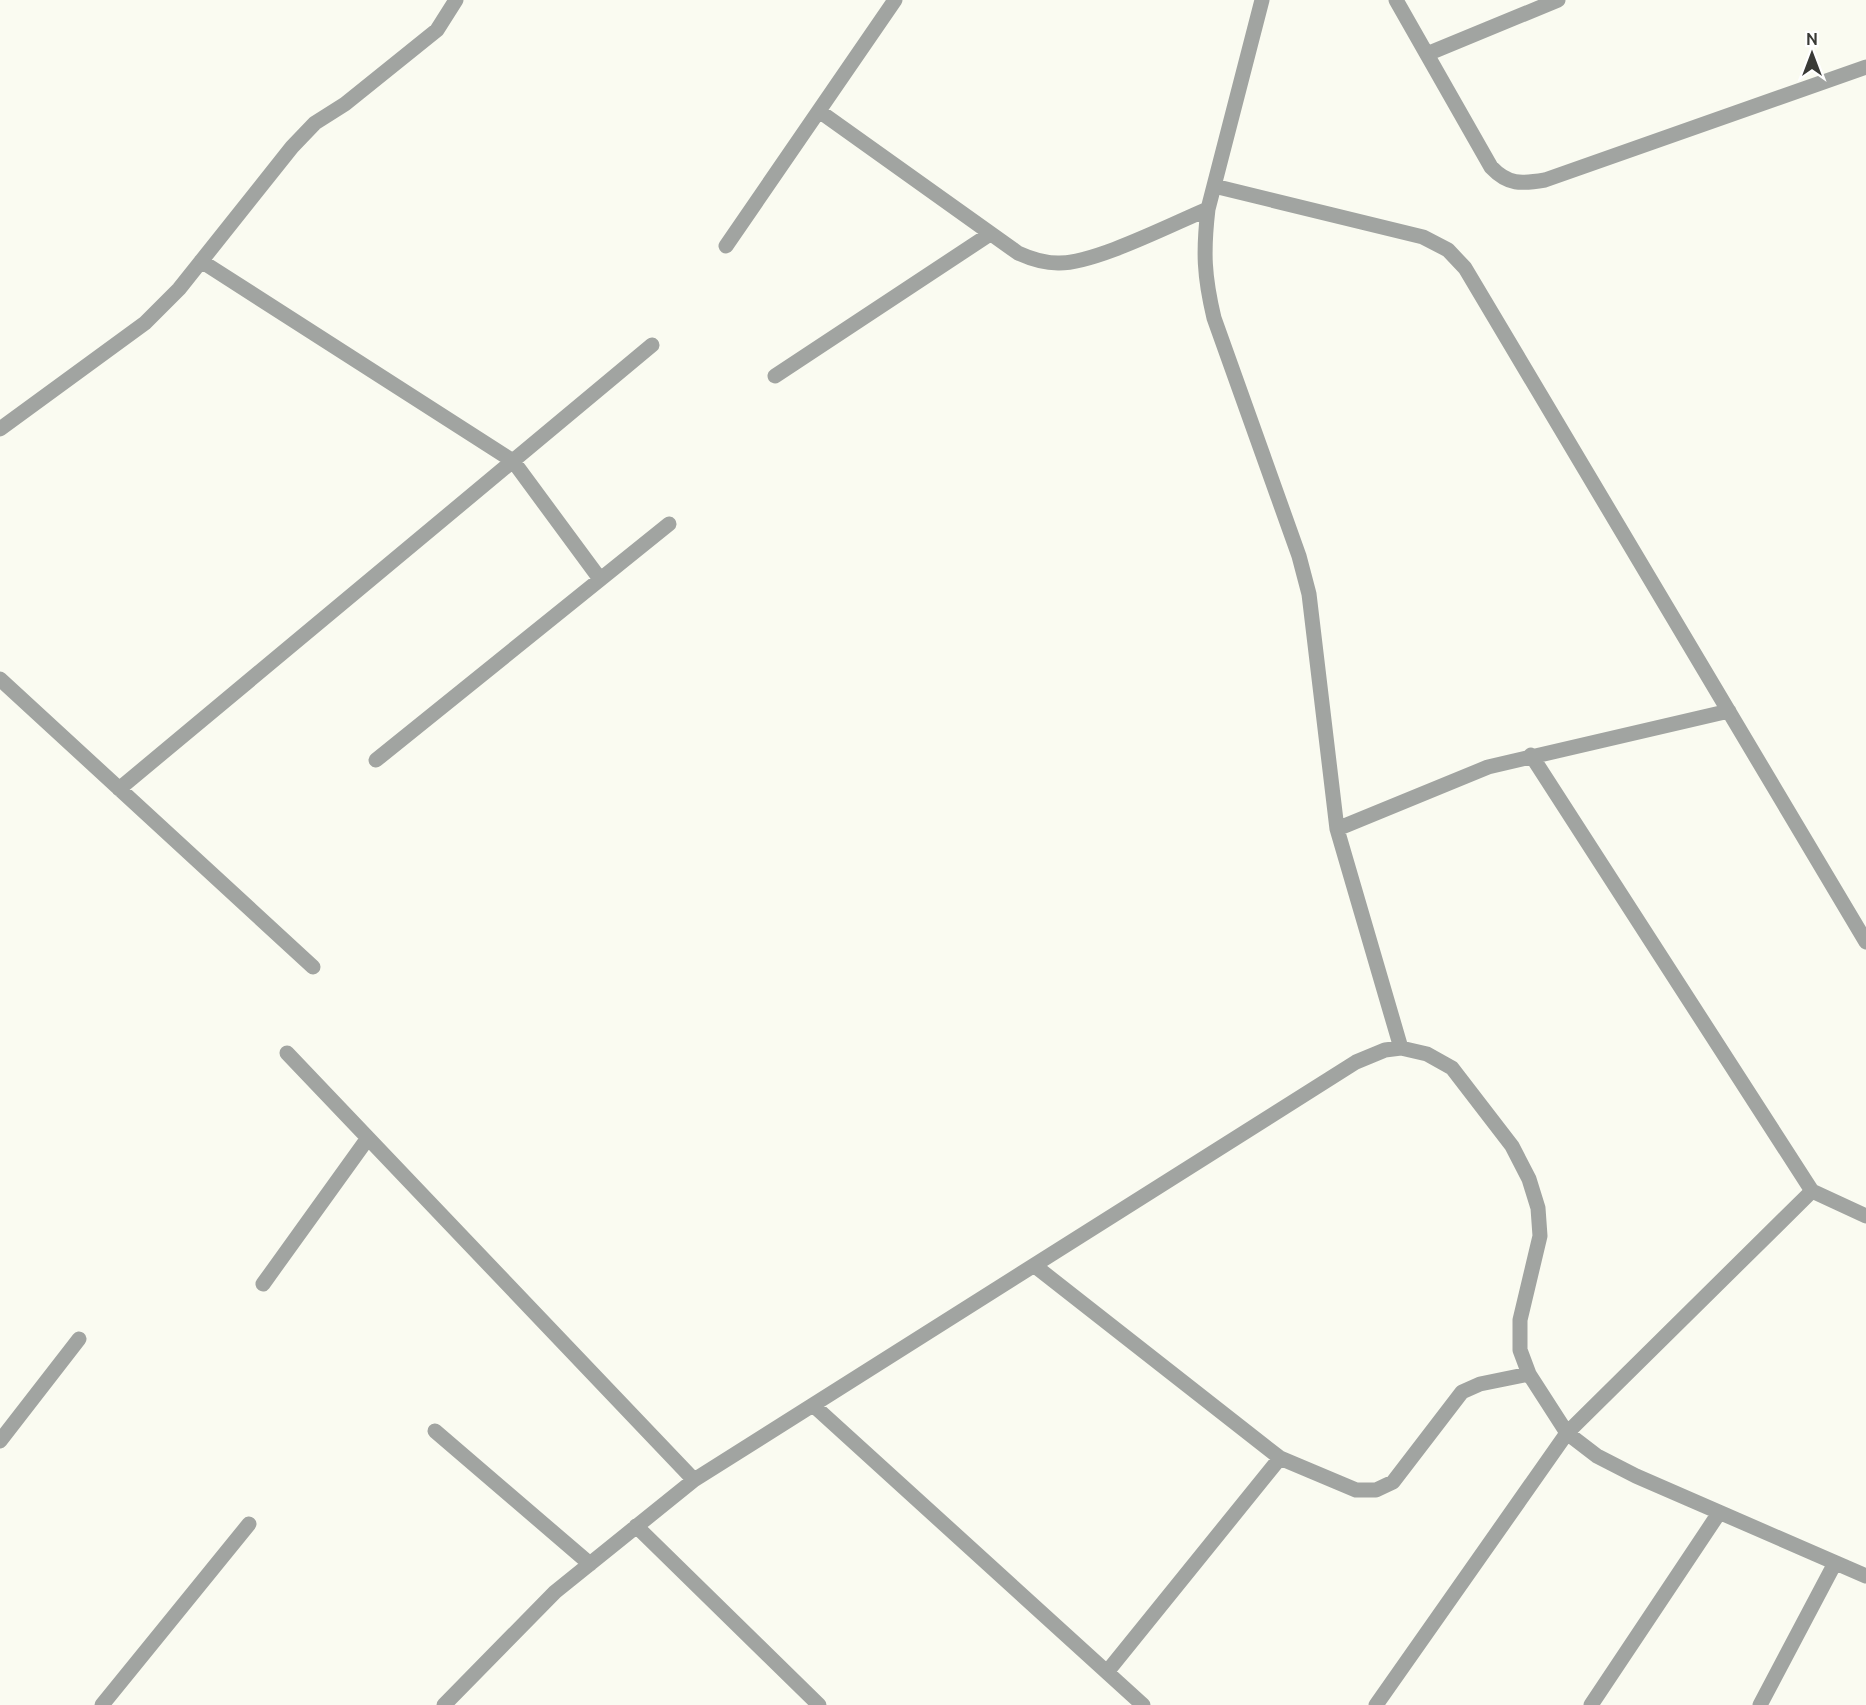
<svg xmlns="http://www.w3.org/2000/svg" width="1866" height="1705" font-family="Ubuntu,sans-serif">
<rect width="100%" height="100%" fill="#fafbf1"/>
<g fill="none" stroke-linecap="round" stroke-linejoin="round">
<!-- minor -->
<path stroke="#a1a4a1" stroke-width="15" d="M1262 0 1208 209C1203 252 1204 276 1214 318L1299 556 1309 594 1337 829 1401 1048
M1396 0 1491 167C1508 185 1521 184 1545 180L1866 67
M1427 54 1558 0
M819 111 1018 253C1031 259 1044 263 1058 263 1094 264 1172 224 1208 209
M1214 186 1423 237 1448 250 1465 268 1866 942
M726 246 895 0
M201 261 513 461 600 579
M775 376 990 234
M0 429 145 323 179 289 292 147 315 123 345 104 437 30 456 0
M0 679 313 967
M1531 755 1812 1191 1866 1216
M376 760 669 524
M119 789 652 345
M1337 829 1488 767 1729 711
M287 1053 694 1480
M1035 1266 1280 1458 1356 1490H1376L1393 1482 1462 1392 1480 1384 1529 1374
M263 1284 368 1138
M813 1405 1143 1705
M435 1431 590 1564
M0 1441 79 1339
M636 1526 819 1705
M1107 1672 1280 1458
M102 1705 249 1524
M444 1705 555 1592 694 1480 1356 1062 1385 1050 1401 1048 1427 1054 1452 1068 1512 1146 1529 1179 1538 1208 1540 1236 1520 1320V1350L1529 1374 1567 1433 1597 1456 1636 1476 1866 1576
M1376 1705 1567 1433 1812 1191
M1591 1705 1719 1513
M1760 1705 1835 1563"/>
</g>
<!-- north arrow -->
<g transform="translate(1812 54)" stroke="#ffffff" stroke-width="4.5" paint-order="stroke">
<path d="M0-4.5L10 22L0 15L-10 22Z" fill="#393a36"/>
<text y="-9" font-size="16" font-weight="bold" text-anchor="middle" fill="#393a36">N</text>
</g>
</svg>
